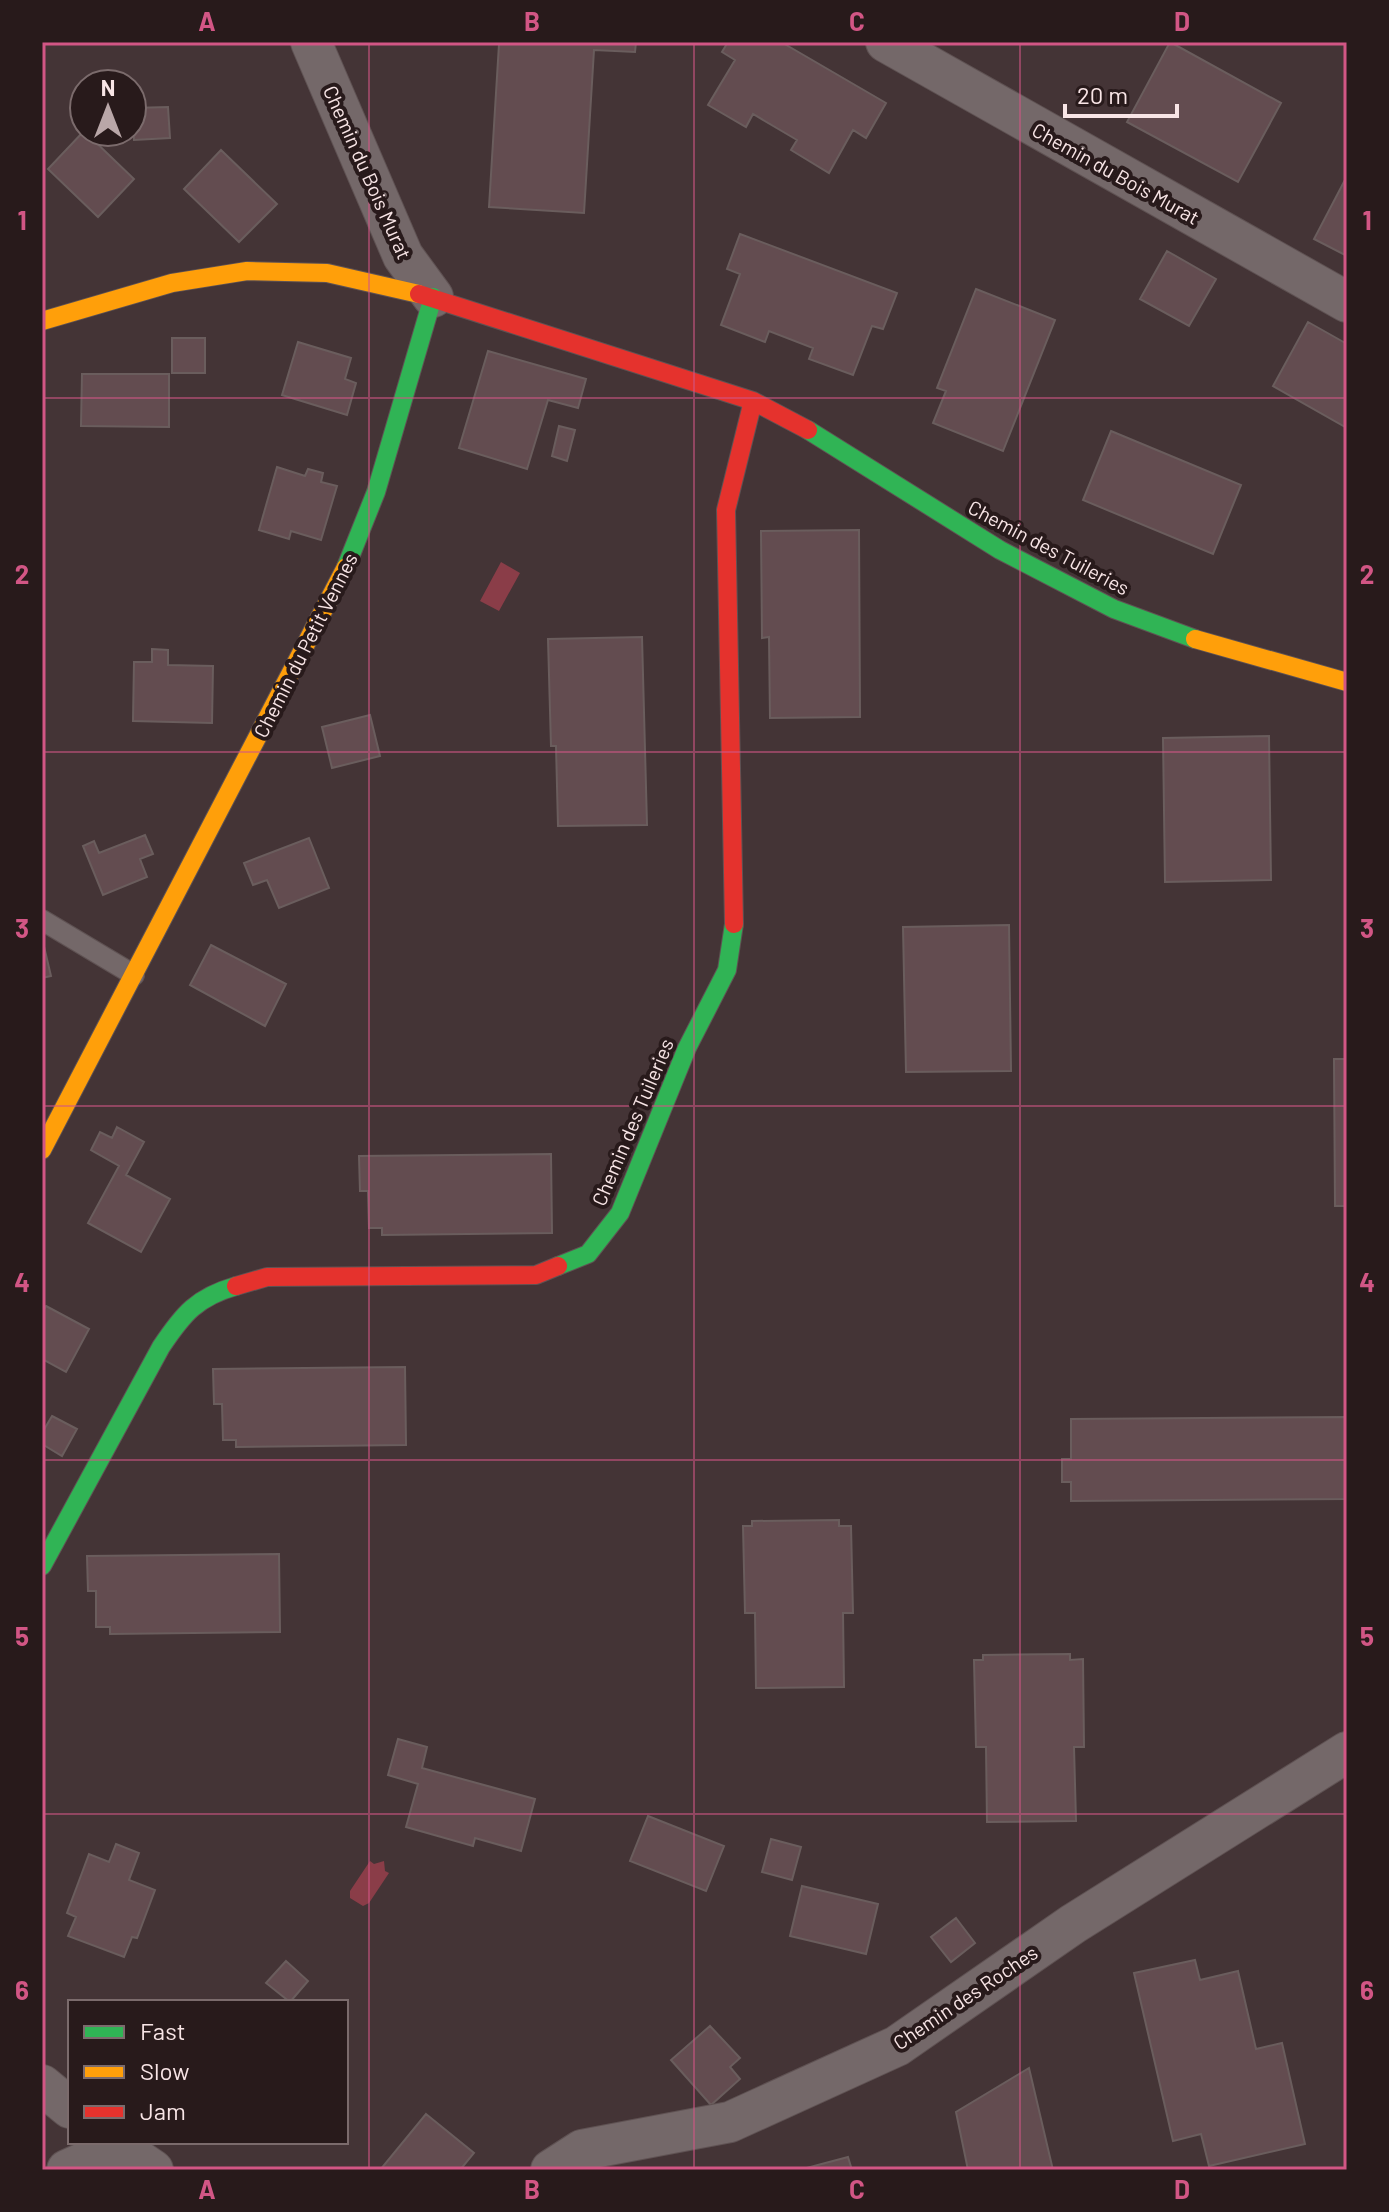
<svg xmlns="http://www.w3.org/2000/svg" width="1389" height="2212" font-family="Barlow,sans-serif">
<rect width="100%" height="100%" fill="#443436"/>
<!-- water -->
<path fill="#8a3d48" d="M501 562 520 573 499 611 480 601Z
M370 1861 374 1864 384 1861 385 1871 389 1873 369 1903 363 1906 350 1898V1891Z"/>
<!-- building -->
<path fill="#634c50" stroke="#6a5d5d" stroke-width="2" d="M470 42H636L635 52 594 50 584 213 489 207 499 44Z
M728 42H781L886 103 866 138 853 130 829 173 791 150 797 140 753 114 746 127 708 105 735 60 722 52Z
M1170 42 1281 103 1238 182 1127 122Z
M168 107 170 138 134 140 132 108Z
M84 131 134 179 98 217 48 169Z
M221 150 277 204 239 242 184 189Z
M1347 176V256L1314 239Z
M740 234 897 293 883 329 872 326 853 375 809 359 813 348 769 331 765 342 721 325 740 274 727 269Z
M1167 251 1216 279 1189 326 1140 299Z
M976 289 1055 320 1003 451 933 423 946 391 937 388Z
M1308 322 1347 344V428L1273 386Z
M172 338H205V373H172Z
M298 342 351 358 345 379 356 383 347 415 282 395Z
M488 351 586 379 578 408 548 400 527 469 459 448Z
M82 374H169V427L81 426Z
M559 426 575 430 567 461 552 456Z
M1111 431 1241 485 1213 554 1083 500Z
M277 467 305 476 308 469 323 473 321 482 337 486 321 540 291 531 289 539 259 530Z
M859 530 860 717 770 718 769 637 762 638 761 531Z
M642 637 647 825 558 826 556 746H551L548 639Z
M152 649 168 650V665L213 666 212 723 133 721 134 662H152Z
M370 715 380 756 332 768 322 727Z
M1269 736 1271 880 1165 882 1163 738Z
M145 835 153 854 140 859 147 877 103 895 83 846 94 841 99 853Z
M309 838 329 888 279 908 267 880 253 885 244 863Z
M1009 925 1011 1071 906 1072 903 927Z
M42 938 51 976 42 978Z
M211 945 286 984 265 1026 190 985Z
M1334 1059H1347V1206H1335Z
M117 1127 144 1142 126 1175 170 1199 141 1252 88 1223 119 1166 91 1150 100 1132 112 1138Z
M551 1154 552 1233 382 1235V1228H369L368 1191H360L359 1156Z
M46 1306 89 1329 66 1372 42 1359V1313Z
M405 1367 406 1445 236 1447V1440H223L222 1404H214L213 1369Z
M52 1416 77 1429 62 1456 42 1444V1433Z
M1347 1417V1499L1071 1501V1482H1062V1459H1071V1419Z
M839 1520V1526H851L853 1613H843L844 1687 756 1688 755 1613H745L743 1526H752V1521Z
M279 1554 280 1632 110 1634V1627H96V1591H88L87 1556Z
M1070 1654V1660L1083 1659 1084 1747H1074L1076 1821 987 1822 986 1747H976L974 1660H983V1655Z
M398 1739 427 1747 422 1768 535 1799 521 1851 475 1838 473 1846 406 1827 418 1784 388 1775Z
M648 1816 724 1846 706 1891 630 1861Z
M771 1839 801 1847 792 1880 762 1872Z
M116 1844 139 1853 129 1880 155 1890 137 1938 132 1937 124 1957 68 1936 76 1917 67 1913 89 1854 109 1862Z
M802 1886 878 1904 866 1954 790 1936Z
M956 1918 975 1943 951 1962 931 1937Z
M1195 1960 1200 1980 1238 1971 1256 2049 1282 2043 1305 2144 1209 2166 1201 2134 1173 2141 1134 1973Z
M286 1961 308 1981 290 2002 266 1983Z
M710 2026 740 2058 730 2067 740 2079 711 2105 671 2060Z
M1029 2068 1053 2170H968L956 2112Z
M426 2114 474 2153 460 2170H380Z
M848 2157 852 2170H799Z"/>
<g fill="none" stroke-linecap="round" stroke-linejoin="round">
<!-- lane casing -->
<g stroke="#5f5253" stroke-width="22">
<path id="lane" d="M42 920 134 975"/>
</g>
<!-- street casing -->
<g stroke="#5f5253" stroke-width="42">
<path id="street" d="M311 42 403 256 433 297
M886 42 1347 302
M42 2085 70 2108
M112 2142 153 2170
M67 2170 107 2152 114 2144
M551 2170 582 2150 730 2122 897 2046 1073 1924 1347 1752"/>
</g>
<!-- fast casing -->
<g stroke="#5f5253" stroke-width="20">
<path id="fast" d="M808 430 1000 550 1114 609 1195 639
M346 567 376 492 433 297
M558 1266 588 1254 620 1213 687 1048 727 970 734 924
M42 1566 161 1347C183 1314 197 1297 236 1286"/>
</g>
<!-- slow casing -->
<g stroke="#5f5253" stroke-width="20">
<path id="slow" d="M42 321 172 283 247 271 327 273 419 294
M1195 639 1347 682
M42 1150 346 567"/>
</g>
<!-- jam casing -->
<g stroke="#5f5253" stroke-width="20">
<path id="jam" d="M419 294 753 401 808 430
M734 924 726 510 753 401
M236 1286 267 1277 536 1275 558 1266"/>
</g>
<!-- lane -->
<use href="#lane" stroke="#746869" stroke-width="20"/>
<!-- street -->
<use href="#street" stroke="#746869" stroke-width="40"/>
<!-- fast -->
<use href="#fast" stroke="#30b455" stroke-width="18"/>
<!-- slow -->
<use href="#slow" stroke="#ff9f0a" stroke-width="18"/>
<!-- jam -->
<use href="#jam" stroke="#e5322d" stroke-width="18"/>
</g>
<!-- grid -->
<path fill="none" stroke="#d25685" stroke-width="2" stroke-opacity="0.55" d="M369 42V2170M694 42V2170M1020 42V2170M42 398H1347M42 752H1347M42 1106H1347M42 1460H1347M42 1814H1347"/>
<g text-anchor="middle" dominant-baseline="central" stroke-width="8" stroke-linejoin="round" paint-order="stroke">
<!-- street labels -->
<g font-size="20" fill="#f8e5e6" stroke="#281a1b">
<text transform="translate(368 172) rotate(66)">Chemin du Bois Murat</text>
<text transform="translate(1116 173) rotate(29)">Chemin du Bois Murat</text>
<text transform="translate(1049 547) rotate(28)">Chemin des Tuileries</text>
<text transform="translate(305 645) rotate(-63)">Chemin du Petit Vennes</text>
<text transform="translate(632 1122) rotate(-67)">Chemin des Tuileries</text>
<text transform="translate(965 1997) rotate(-34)">Chemin des Roches</text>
</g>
</g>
<!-- border -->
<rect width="1389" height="2212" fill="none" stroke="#281a1b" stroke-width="88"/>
<!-- legend -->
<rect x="68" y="2000" width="280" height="144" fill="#281a1b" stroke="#7b6b6c" stroke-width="2"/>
<rect x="84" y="2026" width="40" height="12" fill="#30b455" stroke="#7b6b6c" stroke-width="2"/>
<text x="140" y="2040" font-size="24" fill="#f8e5e6">Fast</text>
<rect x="84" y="2066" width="40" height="12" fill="#ff9f0a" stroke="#7b6b6c" stroke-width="2"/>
<text x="140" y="2080" font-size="24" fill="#f8e5e6">Slow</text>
<rect x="84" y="2106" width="40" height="12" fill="#e5322d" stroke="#7b6b6c" stroke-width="2"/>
<text x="140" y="2120" font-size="24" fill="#f8e5e6">Jam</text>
<!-- north arrow -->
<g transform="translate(108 108)"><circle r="38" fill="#281a1b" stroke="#7b6b6c" stroke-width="2"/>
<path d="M0-6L14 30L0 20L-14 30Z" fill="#b9a7a8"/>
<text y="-12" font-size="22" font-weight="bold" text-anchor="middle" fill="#f8e5e6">N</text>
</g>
<!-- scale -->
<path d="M1065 104v12h112v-12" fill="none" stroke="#f8e5e6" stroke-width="4"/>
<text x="1077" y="104" font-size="24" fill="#f8e5e6" stroke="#281a1b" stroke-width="6" paint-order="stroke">20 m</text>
<rect x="44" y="44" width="1301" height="2124" fill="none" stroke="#d25685" stroke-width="3"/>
<g font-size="26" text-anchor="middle" font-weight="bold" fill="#d25685">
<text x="207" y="31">A</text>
<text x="532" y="31">B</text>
<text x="857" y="31">C</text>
<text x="1182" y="31">D</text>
<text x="22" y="230">1</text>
<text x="1367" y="230">1</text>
<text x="22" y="584">2</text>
<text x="1367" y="584">2</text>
<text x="22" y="938">3</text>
<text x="1367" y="938">3</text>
<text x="22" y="1292">4</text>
<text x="1367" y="1292">4</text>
<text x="22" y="1646">5</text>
<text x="1367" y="1646">5</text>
<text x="22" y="2000">6</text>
<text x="1367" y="2000">6</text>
<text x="207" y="2199">A</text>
<text x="532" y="2199">B</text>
<text x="857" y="2199">C</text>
<text x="1182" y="2199">D</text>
</g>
</svg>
